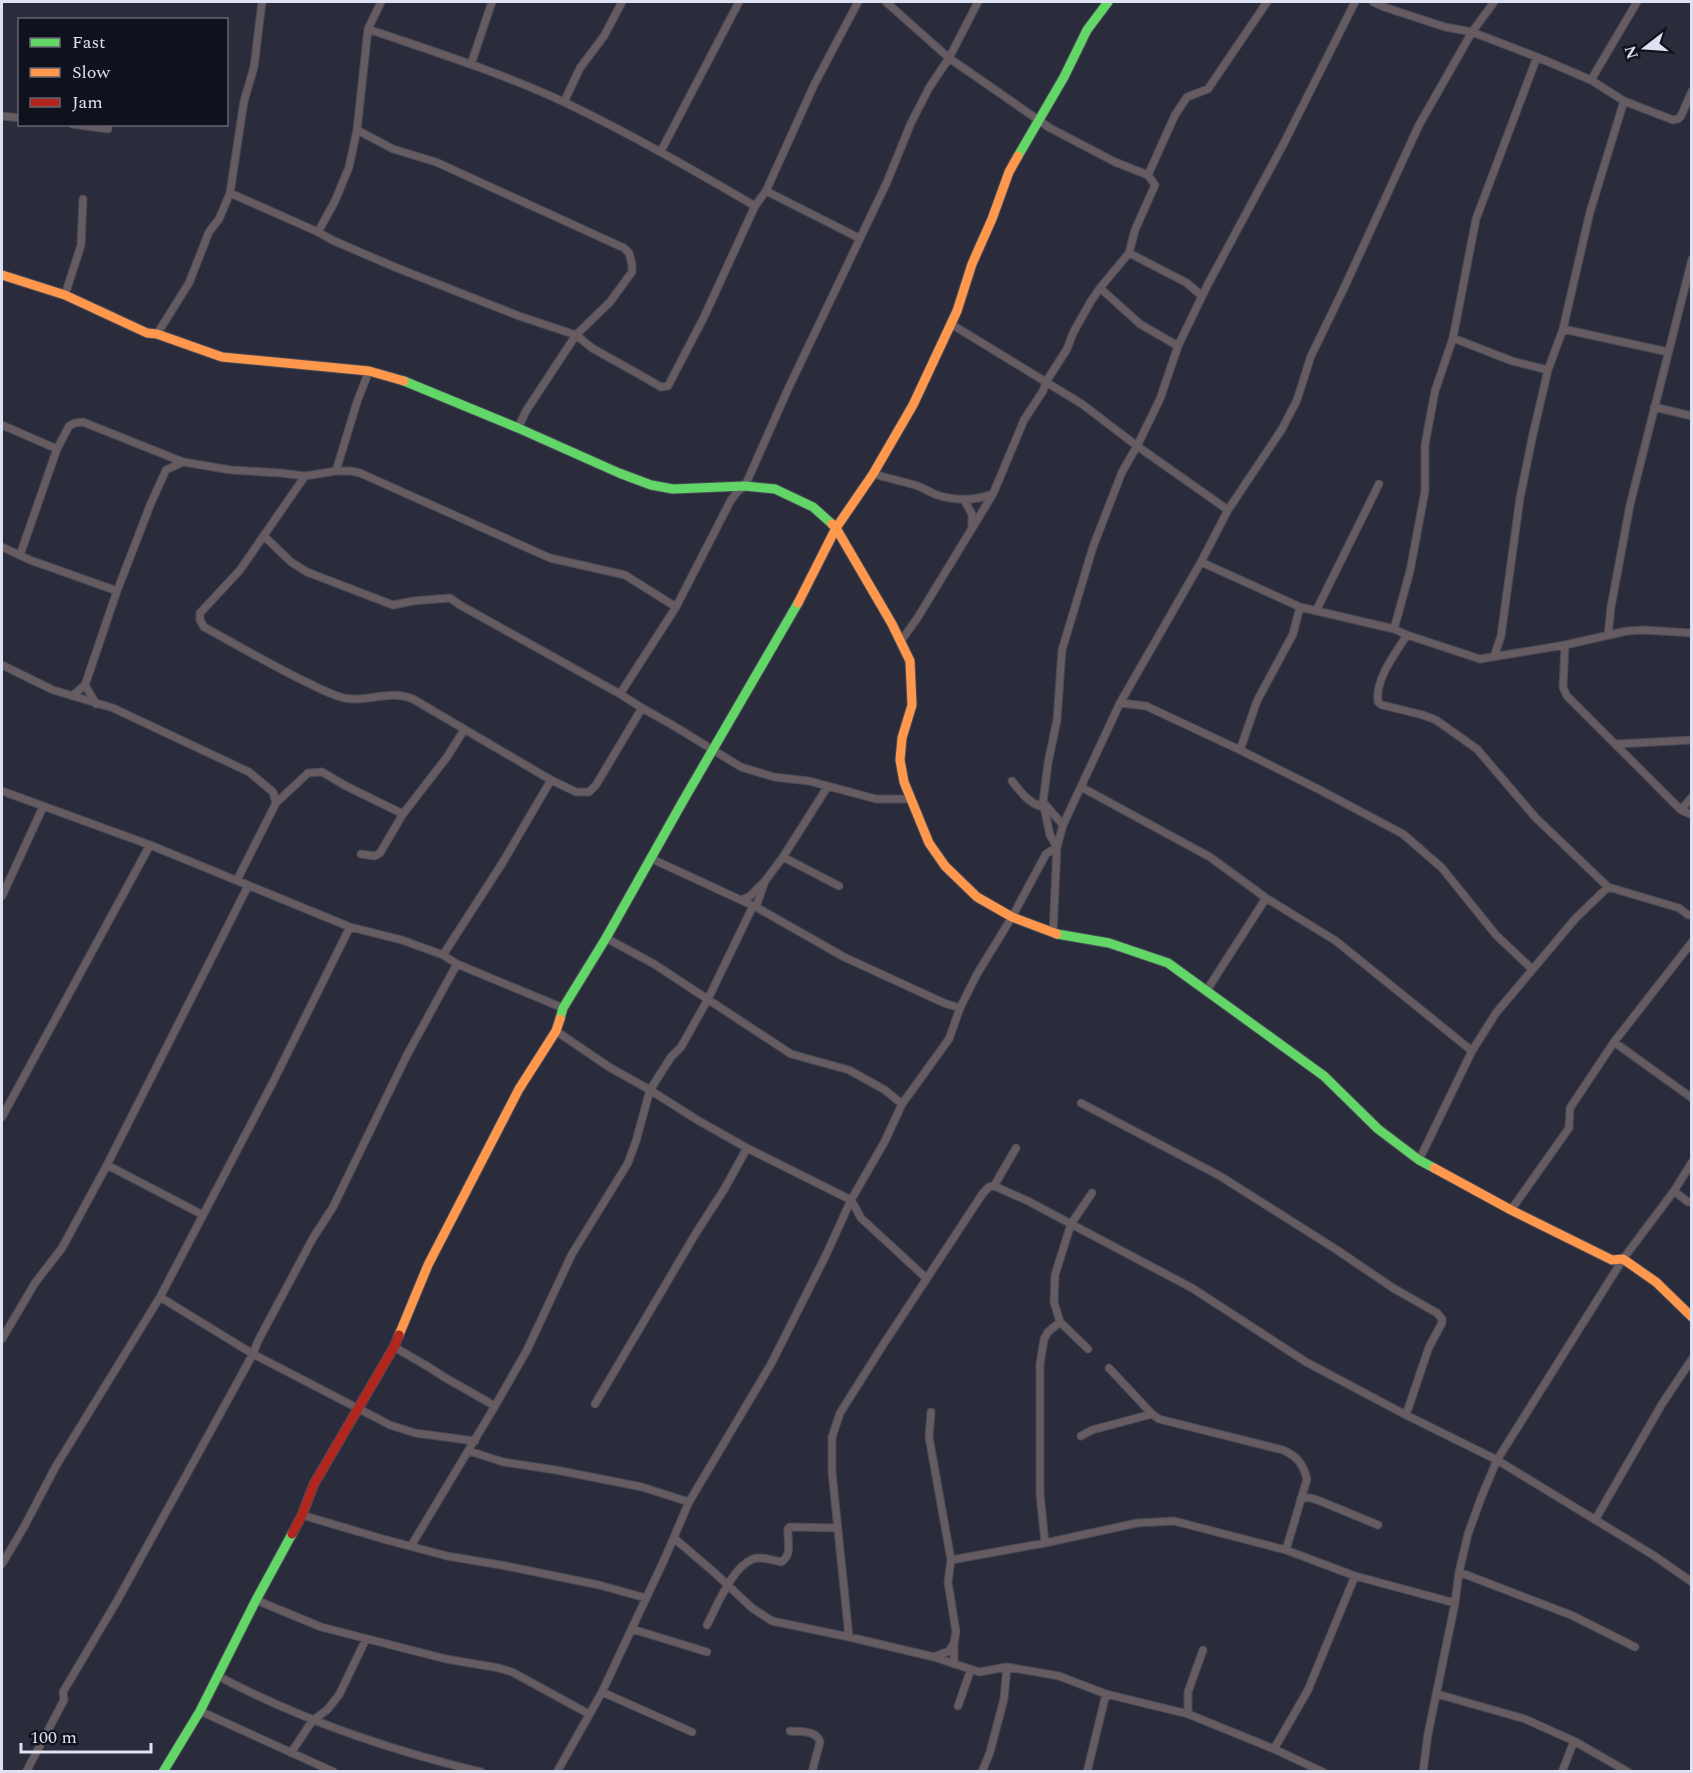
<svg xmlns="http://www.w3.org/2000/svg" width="1693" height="1773" font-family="Spectral,serif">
<rect width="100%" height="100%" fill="#2a2c3b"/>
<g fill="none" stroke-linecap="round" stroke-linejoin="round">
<!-- street casing -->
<g stroke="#484a57" stroke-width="9">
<path id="street" d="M886 2 949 58 1050 128 1115 162 1148 175
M1373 2 1384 7 1445 27 1472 32 1537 57 1591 80 1624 101 1673 120 1678 119 1681 116 1692 91
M368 29C435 52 502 73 566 103 631 134 693 170 755 206
M471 64 492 2
M1591 80 1637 2
M564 102 580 68 604 36 622 2
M2 116 20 118
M72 124 108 129
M357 130 393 149 436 162 624 248 629 253 632 264V272L610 302 576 335 526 411 518 428
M661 151 739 2
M766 191 859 238
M230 193 318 232 332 240 397 268 519 316 576 335 592 348 642 376 661 387 668 386 704 317 755 206 766 191 814 85 858 2
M318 232 335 201 349 167 357 130 368 29 381 2
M1129 253 1187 283 1202 296
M1100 288 1129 253 1135 230 1155 185 1148 175 1175 115 1187 97 1208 89 1267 2
M65 295 81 245 83 199
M951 324 1082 404 1137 446 1228 510
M1563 329 1668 352
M157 334 189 283 209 232 219 219 230 193 244 101 254 67 262 2
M1453 338 1512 361 1548 370
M1654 407 1692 416
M2 425 57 449
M336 471 357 402 369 371
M873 474C887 478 901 481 915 485 922 487 929 492 937 495 956 501 974 501 993 494L1024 420 1043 391 1046 382 1067 349 1073 333 1091 301 1100 288 1140 324 1178 346
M305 476 240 570 200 613V620L204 627C235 644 266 662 298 678 313 685 328 694 344 698 368 703 388 689 413 699L551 780 576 792H589L596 785 642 708
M964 500 972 514V527
M264 536 291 562 307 572 393 605 413 601 450 598 460 605 620 694 642 708 674 726 741 767 774 777 809 781 876 799H910
M2 547 30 560 117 591
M20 555 57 449 69 426 75 423 83 422 183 462 231 470 281 473 305 476 336 471H351L360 473 550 558 625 575 676 607
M1201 562 1300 607 1394 629 1407 635 1480 659 1565 645 1627 631 1644 630 1692 633
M1316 611 1379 484
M1394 629 1410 571 1425 491V445L1435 391 1453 338 1476 219 1537 57
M1407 635C1395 654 1375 679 1378 702L1382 705 1423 715 1436 720 1477 749 1535 817 1608 887 1575 919 1496 1013 1472 1051 1419 1160
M1608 635 1611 607 1630 505 1692 259
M901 641 918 617 993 494
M1565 645 1563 687 1567 696 1681 810 1692 815
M1494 657 1501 636 1520 498 1533 434 1548 370 1563 329 1590 212 1624 101
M2 665 53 690 113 708 249 772 273 792 276 803
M620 694 676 607 731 500 738 491 745 486 788 389 887 182 911 123 929 88 949 58 978 2
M72 696 85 685
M1120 703 1146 706 1240 750 1320 790 1403 834 1442 868 1496 935 1532 969
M96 704 85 685 117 591 151 503 166 470 183 462
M1617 744 1692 740
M1240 750 1257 701 1293 634 1300 607
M1012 781C1020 791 1027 801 1039 806L1043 802 1063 825
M1081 787 1210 857 1266 898 1336 941 1472 1051
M2 791 150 845 350 927 402 940 443 955 457 964 563 1008
M1681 810 1692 797
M361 854 375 856 380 853 403 814 447 757 464 730
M783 857 839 886
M650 858 756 907 844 957 944 1003 960 1008
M237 880 276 803 308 773 322 772 346 786 403 814
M1608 887 1679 908 1688 915H1692
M2 896 43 807
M741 900 750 896 764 882
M756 907 765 881 783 857 828 786
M1053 933 1057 847 1050 835 1043 802 1048 763 1057 720 1062 650 1093 547 1122 472 1137 446 1160 399 1178 346 1207 286 1284 143 1355 2
M606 938 654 964 791 1054 849 1070 885 1090 902 1104
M443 955 503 862 551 780
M1207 990 1266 898
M556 1031 609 1067 650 1090 699 1121 747 1148 851 1200 861 1218 926 1278
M1614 1042 1692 1098
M1081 1103 1220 1176 1337 1250 1393 1288 1437 1313 1442 1319V1323L1429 1347 1406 1415
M2 1117 150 845
M107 1165 203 1215
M994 1186 1016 1148
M1674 1191 1688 1202H1692
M1511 1210 1569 1128 1570 1108 1614 1042 1692 942
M160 1297 253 1354 390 1425 415 1433 475 1441
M2 1339 35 1283 62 1248 107 1165 248 886
M394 1347 427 1366 444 1377 495 1406
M1088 1349 1060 1322 1054 1302 1055 1275 1071 1224 1092 1193
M1109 1368 1152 1414 1159 1419 1283 1450C1297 1456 1303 1464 1307 1479L1286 1550
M595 1404 696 1233 725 1188 747 1148
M931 1412 929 1437 951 1560 948 1582 956 1632 954 1643 949 1651 934 1657
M1081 1436 1092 1430 1152 1414
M469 1451 503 1462 556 1470 642 1487 689 1502
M1301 1498H1311L1320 1501 1378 1525
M302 1515 383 1539 447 1556 501 1565 599 1585 646 1598
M1595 1520 1662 1404 1692 1359
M674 1538 716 1574 752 1608 772 1621 849 1637 934 1657 979 1672 1007 1667 1059 1676 1106 1694 1188 1714 1274 1749 1323 1772
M1045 1543 1040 1494V1364L1044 1339 1048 1332 1060 1322
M411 1546 495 1406 527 1350 572 1254 628 1163 636 1141 650 1090 671 1057 681 1047 708 999 753 906
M951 1560 1045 1543 1137 1523 1174 1521 1286 1550 1355 1576 1455 1603
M2 1564 24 1527 56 1466 160 1297 273 1082 350 927
M1459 1572 1571 1615 1635 1647
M256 1600 321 1627 446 1659 499 1668 512 1672 589 1714
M707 1625C717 1606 732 1567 753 1559 761 1556 772 1560 781 1562 793 1555 787 1541 788 1529L790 1527 838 1528
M632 1629 707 1652
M849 1637 832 1472V1437L840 1413 883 1345 983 1193 989 1187 994 1186 1028 1201 1071 1224 1192 1288 1306 1362 1406 1415 1497 1460 1653 1555 1692 1582
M954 1643V1664
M218 1676C301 1720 389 1750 481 1772
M602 1692 692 1732
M1437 1694 1525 1719 1574 1741 1628 1772
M958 1706 971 1669
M200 1711 334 1772
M1188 1714V1692L1203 1650
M790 1731C800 1732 817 1730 820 1742L812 1772
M1274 1749 1308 1690 1355 1576
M291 1753 312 1721 327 1710 339 1695 366 1639
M26 1772 64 1700 63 1692 117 1601 253 1354 258 1341 313 1238 333 1207 407 1055 457 964
M557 1772 602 1692 665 1558 689 1502 771 1364 826 1255 851 1200 885 1141 902 1104 949 1039 960 1008 977 974 1012 917 1046 854 1057 847 1063 825 1120 703 1201 562 1228 510 1282 429 1297 400 1311 356 1345 286 1419 125 1472 32 1494 2
M982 1772 990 1752 1004 1699 1007 1667
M1087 1772 1106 1694
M1423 1772 1428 1734 1455 1603 1459 1572 1468 1534 1481 1498 1497 1460 1623 1259 1674 1191 1692 1162
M1562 1772 1574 1741"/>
</g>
<!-- fast casing -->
<g stroke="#484a57" stroke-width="11">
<path id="fast" d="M1018 156 1064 77 1087 30 1108 2
M404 381 518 428 619 473 651 485 673 489 745 486 775 489 813 507 832 524
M1057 934 1109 943 1168 963 1324 1076 1378 1129 1419 1160 1434 1168
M560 1019 563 1008 606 938 683 801 798 603
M163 1772 200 1711 256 1600 292 1534"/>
</g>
<!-- slow casing -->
<g stroke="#484a57" stroke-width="11">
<path id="slow" d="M2 275 65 295 147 333 157 334 222 357 369 371 404 381
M832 524 836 528 892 624 910 661 912 705 902 738 900 760 904 782 929 843 945 866 977 897 1012 917 1057 934
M798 603 836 528 873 474 913 405 957 311 972 264 992 219 1009 172 1018 156
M1434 1168 1511 1210 1612 1260 1623 1259 1656 1282 1692 1317
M399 1335 428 1265 519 1089 556 1031 560 1019"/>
</g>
<!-- jam casing -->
<g stroke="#484a57" stroke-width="11">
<path id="jam" d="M292 1534 302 1515 314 1484 394 1347 399 1335"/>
</g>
<!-- street -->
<use href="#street" stroke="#655b61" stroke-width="7"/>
<!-- fast -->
<use href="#fast" stroke="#63d668" stroke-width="9"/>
<!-- slow -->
<use href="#slow" stroke="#ff974d" stroke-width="9"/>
<!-- jam -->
<use href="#jam" stroke="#b3261e" stroke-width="9"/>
</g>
<!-- border -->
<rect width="1693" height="1773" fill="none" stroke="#dee1f2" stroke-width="6"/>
<!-- legend -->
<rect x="18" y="18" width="210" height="108" fill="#0f111c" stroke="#626472" stroke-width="1.5"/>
<rect x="30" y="38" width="30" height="9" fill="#63d668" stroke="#626472" stroke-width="1.5"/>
<text x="72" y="48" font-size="18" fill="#dee1f2">Fast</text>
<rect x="30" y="68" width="30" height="9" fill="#ff974d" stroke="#626472" stroke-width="1.5"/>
<text x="72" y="78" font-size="18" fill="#dee1f2">Slow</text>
<rect x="30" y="98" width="30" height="9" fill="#b3261e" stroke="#626472" stroke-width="1.5"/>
<text x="72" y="108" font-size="18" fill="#dee1f2">Jam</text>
<!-- north arrow -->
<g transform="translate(1645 48) rotate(253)" stroke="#0f111c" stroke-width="4.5" paint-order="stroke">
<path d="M0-4.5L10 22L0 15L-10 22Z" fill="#dee1f2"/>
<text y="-9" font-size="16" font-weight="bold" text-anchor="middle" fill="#dee1f2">N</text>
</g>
<!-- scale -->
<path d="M21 1743v9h130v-9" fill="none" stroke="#dee1f2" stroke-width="3"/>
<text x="30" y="1743" font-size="18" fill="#dee1f2" stroke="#0f111c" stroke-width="4.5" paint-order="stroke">100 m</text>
</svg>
